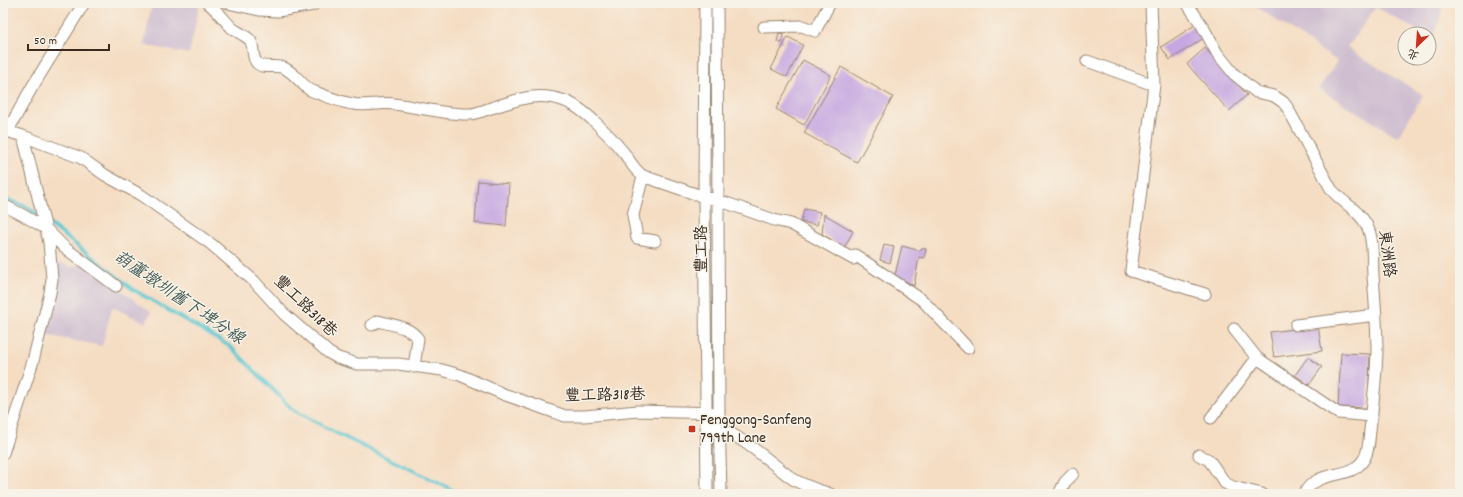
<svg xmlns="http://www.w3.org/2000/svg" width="1463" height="497" font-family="Dekko,'LXGW WenKai TC',sans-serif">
<rect width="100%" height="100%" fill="#f7f3e8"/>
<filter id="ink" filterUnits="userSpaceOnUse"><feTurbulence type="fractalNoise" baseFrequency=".025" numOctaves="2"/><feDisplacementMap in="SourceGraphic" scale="8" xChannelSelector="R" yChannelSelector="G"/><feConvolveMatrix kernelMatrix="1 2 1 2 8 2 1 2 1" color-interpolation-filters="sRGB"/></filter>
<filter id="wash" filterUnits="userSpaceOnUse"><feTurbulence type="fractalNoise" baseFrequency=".012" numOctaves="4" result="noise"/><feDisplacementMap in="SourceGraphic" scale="16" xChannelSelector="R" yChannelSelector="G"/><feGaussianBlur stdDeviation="0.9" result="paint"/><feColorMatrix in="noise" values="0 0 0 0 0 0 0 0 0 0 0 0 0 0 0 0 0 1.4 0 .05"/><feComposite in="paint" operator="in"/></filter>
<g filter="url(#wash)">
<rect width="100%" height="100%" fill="#f5ddc3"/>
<!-- industrial -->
<path fill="#cfbed0" d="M152 3H200L189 54 144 45Z
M1251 3H1445L1433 39 1429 37V34H1424L1376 7 1347 48 1423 95 1398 137 1319 89 1337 61Z
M59 263 73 267 84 263 151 312 146 323 112 307 102 346 46 335 56 296Z"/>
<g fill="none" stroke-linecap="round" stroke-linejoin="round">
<!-- stream -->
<path stroke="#5ac6d2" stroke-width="3.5" d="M3 198 27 207 39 216
M47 222 134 290 231 347 292 409 336 433 461 494"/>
</g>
<g id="blocks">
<!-- building -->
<path fill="#c6a7e1" d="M1195 25 1204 38 1170 60 1161 47Z
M779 33 783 34 782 43 777 42Z
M788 37 803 45 787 77 771 69Z
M1205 48 1247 95 1229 111 1187 64Z
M803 60 831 75 804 125 776 109Z
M841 67 893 97 857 162 804 133Z
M478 181 509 184 506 226 475 223Z
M804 209 820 212 817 225 801 222Z
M824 214 853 231 844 248 822 234Z
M884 245 894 247 890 263 880 260Z
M902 246 921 251V248L926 249 924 258 919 257 914 286 895 275Z
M1318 326 1322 351 1274 357 1270 332Z
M1341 353 1370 354 1368 408 1338 407Z
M1308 357 1322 367 1309 385 1295 375Z"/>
</g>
</g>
<g filter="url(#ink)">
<use href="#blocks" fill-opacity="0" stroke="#988470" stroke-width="1"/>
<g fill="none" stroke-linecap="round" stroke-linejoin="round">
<!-- minor casing -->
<g stroke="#988470" stroke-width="13">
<path id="minor" d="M208 3C217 10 224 20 232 28 237 32 245 35 250 40 255 47 251 57 257 63 264 70 276 64 284 68 295 73 300 83 310 90 323 95 339 102 353 104 361 106 369 104 377 104 385 103 394 104 401 105 422 108 450 115 471 114 478 113 485 110 491 108 518 100 536 91 565 101 583 107 612 138 624 153 630 161 634 170 643 176L704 197 718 200 774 220 791 224 853 259 855 255 922 300 968 348
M228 3 259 10 278 11 313 5
M705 3 704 197 707 494
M717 3 719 413 721 494
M1151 3 1154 85 1131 271 1205 294
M1187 3 1203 27 1217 53 1234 74 1256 92 1274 96 1283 102 1287 107 1331 189C1342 203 1361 211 1368 228 1374 242 1372 260 1373 276 1375 301 1377 326 1377 352 1376 378 1373 404 1370 430 1369 440 1369 451 1364 459 1350 482 1318 467 1304 494
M764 27 802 26 815 31 830 3
M1087 61 1154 85
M3 130 23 136 81 158 105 175 141 195 211 244 254 281 284 314 329 353 338 358 357 364H398L442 370 460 375 503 394 565 416H584L638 411 719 413
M7 132 31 89 84 3
M643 176 633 215 637 238 655 241
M3 205 21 214 45 228 65 248 116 286
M372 325 378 321C392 325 409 326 418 339L414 367
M1296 325 1376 315
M1234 329 1257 358 1338 413 1372 416
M1211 418 1257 358
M714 428C735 429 774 466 793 479 804 486 818 490 830 494
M3 453 33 361 50 293 52 279 49 242 23 136
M1199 455 1209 460 1225 483 1233 487 1262 494
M1059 494 1065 482 1073 474"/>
</g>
<!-- minor -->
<use href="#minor" stroke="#fff" stroke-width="11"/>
</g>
</g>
<!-- markers -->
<rect fill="#c8321e" stroke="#f7f3e8" stroke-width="1.5" x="688" y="425" width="8" height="8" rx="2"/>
<g text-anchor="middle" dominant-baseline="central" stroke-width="3" stroke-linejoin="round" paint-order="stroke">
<!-- street labels -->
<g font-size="16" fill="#3b2a1e" stroke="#f7f3e8">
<text transform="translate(702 249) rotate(-90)">豐工路</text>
<text transform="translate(1386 254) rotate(83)">東洲路</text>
<text transform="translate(305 307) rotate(44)">豐工路318巷</text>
<text transform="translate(605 396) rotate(-1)">豐工路318巷</text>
</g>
<!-- poi labels -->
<g font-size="16" fill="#3b2a1e" stroke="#f7f3e8" text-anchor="start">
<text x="700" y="420">Fenggong-Sanfeng<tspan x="700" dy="18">799th Lane</tspan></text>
</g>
<!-- water labels -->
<g font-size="17" font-style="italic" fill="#445954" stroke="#f7f3e8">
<text transform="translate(178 299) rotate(34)">葫蘆墩圳舊下埤分線</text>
</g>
</g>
<!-- margin -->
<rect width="1463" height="497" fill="none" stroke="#f7f3e8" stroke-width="16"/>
<!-- north arrow -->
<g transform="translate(1417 46) rotate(205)"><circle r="19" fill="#f7f3e8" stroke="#aca397"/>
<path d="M0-3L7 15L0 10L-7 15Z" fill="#c8321e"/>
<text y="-6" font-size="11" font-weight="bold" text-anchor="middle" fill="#3b2a1e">北</text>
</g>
<!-- scale -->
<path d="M28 44v6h81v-6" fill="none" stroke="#3b2a1e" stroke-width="2"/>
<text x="34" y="44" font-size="12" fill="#3b2a1e" stroke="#f7f3e8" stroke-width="3" paint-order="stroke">50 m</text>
</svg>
